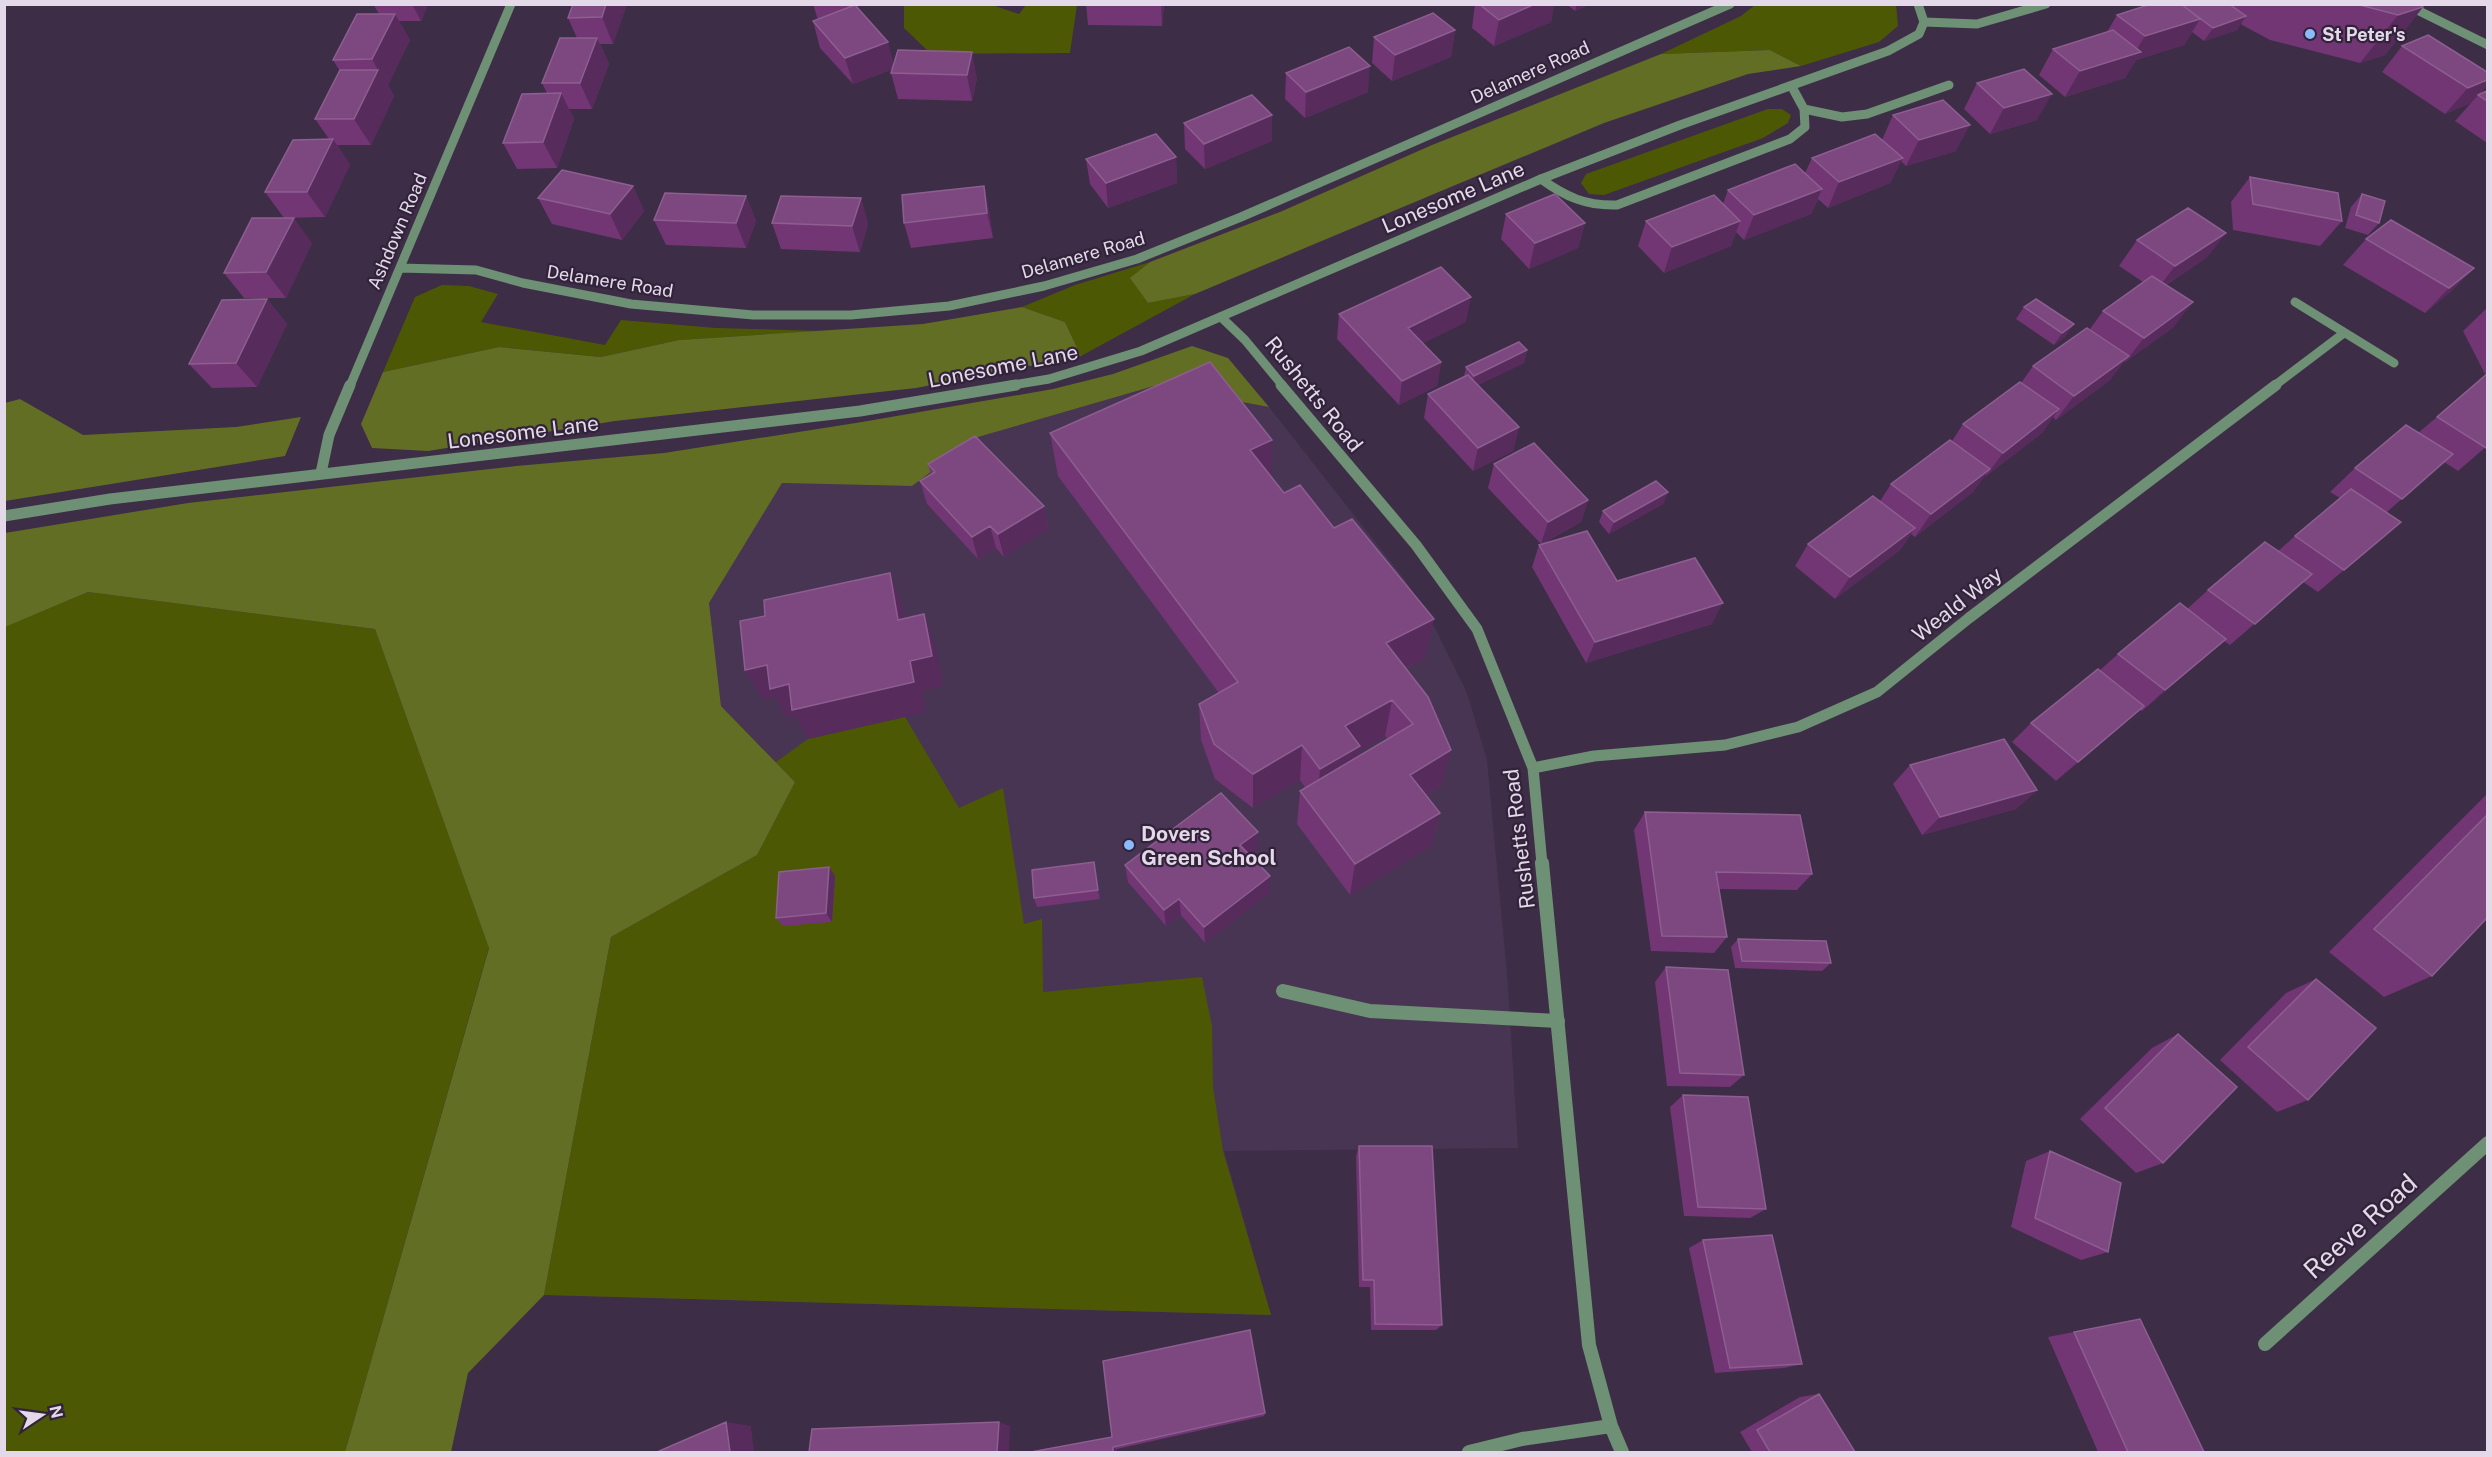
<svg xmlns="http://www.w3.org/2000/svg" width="2492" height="1457" font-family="'Public Sans',sans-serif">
<rect width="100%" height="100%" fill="#3d2d46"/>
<!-- built -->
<path fill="#483553" d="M1154 386 1269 407 1405 580 1436 630 1467 693 1487 760 1508 985 1518 1148 1224 1151 1271 1315 544 1295 776 762 721 706 709 603 782 483 912 486 978 437Z"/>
<!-- green -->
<path fill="#4d5805" d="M904 4 992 5 1019 14 1026 5H1077L1070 53 931 54 904 28Z
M1896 4 1898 26 1879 42 1801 66 1770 50 1661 54 1741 16 1755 5Z
M1768 109H1782L1791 115 1788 123 1763 138 1604 195 1589 194 1581 183 1586 174Z
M1150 262 1131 278 1148 303 1195 294 1081 356 1065 322 1022 307 1075 285Z
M442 285 469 286 498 294 481 322 605 345 621 320 716 328 821 331 679 340 601 357 499 347 383 372 415 297Z
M88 592 375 629 489 947 345 1452H5L4 627Z
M905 717 959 808 1003 788 1024 924 1042 919 1043 992 1202 977 1212 1026 1213 1087 1223 1151 1271 1315 544 1295 611 937 757 855 795 782 776 762 808 739Z"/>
<!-- forest -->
<path fill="#626e24" d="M1770 50 1801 66 1748 74 1604 123 1195 294 1148 303 1130 278 1150 262 1280 212 1432 145 1661 54Z
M1022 307 1065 322 1081 356 916 388 615 421 428 451 372 448 361 424 383 372 499 347 601 357 679 340 923 324Z
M1192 346 1228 358 1269 407 1154 386 978 437 912 486 782 483 709 603 721 706 795 782 757 855 611 937 544 1295 468 1373 451 1452H345L489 948 375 629 88 592 5 627V533L188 503 516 466 664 453 862 422 1053 389 1113 374Z
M20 399 83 435 236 427 301 417 285 456 5 501V403Z"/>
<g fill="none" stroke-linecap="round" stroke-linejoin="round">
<!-- service-far1 -->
<path stroke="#6e9074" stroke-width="9" d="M1804 109 1842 117 1867 114 1949 85
M1541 179C1566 197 1586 206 1617 205L1790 139 1805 127 1804 109 1792 87"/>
<!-- service -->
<path stroke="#6e9074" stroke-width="14" d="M1283 991 1370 1011 1558 1021"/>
<!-- minor-far2 -->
<path stroke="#6e9074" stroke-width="9" d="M2405 4 2488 45
M1924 22 1977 24 2046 4
M400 268 476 270 523 283 631 304 753 315H851L949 306 1044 286 1137 259 1241 217 1730 4
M2295 302 2394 363
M1221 317 1245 340 1283 386
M350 386 511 4
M2274 386 2344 333"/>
<!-- minor-far1 -->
<path stroke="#6e9074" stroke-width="11" d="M1281 385 1416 545 1477 629 1533 768 1542 864
M321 473 329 435 350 385
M1533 768 1594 756 1725 745 1798 727 1877 692 1969 618 2276 385"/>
<!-- minor -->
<path stroke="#6e9074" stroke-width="14" d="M1542 863 1589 1345 1611 1426 1622 1452
M2265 1344 2488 1143
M1469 1452 1522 1439 1611 1426"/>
<!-- tertiary-far1 -->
<path stroke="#6e9074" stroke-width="9" d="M1007 386 1049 379 1141 351 1541 179 1680 125 1888 51 1919 34 1924 22 1918 4"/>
<!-- tertiary -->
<path stroke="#6e9074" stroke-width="11" d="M4 516 110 499 860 411 1016 385"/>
</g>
<!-- wall -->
<path fill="#713673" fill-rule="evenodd" d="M373 4H428L421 21H399L410 40 388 85 394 96 371 145H337L350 165 325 217 284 218 265 192 329 139 315 119 340 71 333 60 379 14Z
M627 4 613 44H600L609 64 592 109H569L574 119 557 168 517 169 503 143 547 93 542 83 577 38 568 18Z
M813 4H859L858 9 894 64 898 50 977 78 972 101 898 99 891 73 893 69 853 84 820 48 813 21 818 20Z
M1086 4H1164L1162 26 1088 25Z
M1475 4H1554L1551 22 1494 46 1472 28Z
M1566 4H1591L1575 11Z
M2230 4H2420L2423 7 2385 55 2360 63 2270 40 2242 25 2241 23 2237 30 2204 41 2192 32 2184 45 2136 60 2125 78 2065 97 2039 75 2053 49 2107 32 2117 15Z
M1455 30 1451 57 1392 81 1372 63 1374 37Z
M2402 46 2487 72V85L2479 95 2487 91V143L2455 121 2471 103 2445 114 2382 72Z
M1286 73 1368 92 1305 118 1285 99Z
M1977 83 2037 120 1990 134 1964 109Z
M1272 115V141L1205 169 1185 149 1184 123Z
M1893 115 1956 151 1906 166 1901 161 1890 183 1828 208 1818 199 1811 214 1744 240 1736 232 1731 246 1664 273 1638 246 1646 221 1723 204 1728 190 1805 173 1812 158 1882 140Z
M1176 157 1177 183 1108 208 1090 184 1086 159Z
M2250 177 2342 221 2320 246 2233 230 2231 202Z
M633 186 644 211 622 240 552 224 538 198Z
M984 186 989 211 993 238 911 248 904 223Z
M2362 194 2379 223 2368 235 2345 228 2351 207Z
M746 196 756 221 746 248 666 245 654 220Z
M861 198 868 224 860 252 781 249 772 223Z
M1506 214 1585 223 1578 248 1529 269 1501 239Z
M2226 233 2206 258 2166 285 2174 327 2125 362 2124 361 2110 380 2056 420 2053 417 2042 433 1986 476 1985 475 1973 492 1915 537 1911 534 1900 550 1835 599 1795 566 1808 544 1880 501 1891 484 1952 441 1963 424 2021 383 2033 366 2090 329 2103 311 2143 282 2119 266 2137 240Z
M2366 239 2474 268 2449 293 2425 313 2343 265Z
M312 243 286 298H244L224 273Z
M267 299 287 324 257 387 212 388 189 364Z
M2024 307 2074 324 2065 337 2054 345 2016 319Z
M2487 308V446L2458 471 2444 462 2387 512 2401 522 2318 592 2303 582 2230 645 2224 641 2142 711 2140 710 2056 781 2012 742 2031 723 2100 670 2118 654 2187 609 2208 590 2278 551 2295 536 2340 498 2330 492 2355 468 2418 433 2437 417 2486 376 2463 331Z
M1339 314 1466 322 1423 343 1441 362 1437 386 1399 405 1337 339Z
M1527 350 1524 363 1478 385 1519 427 1513 451 1473 471 1424 418 1428 394 1464 376 1466 367Z
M1050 433 1271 476 1284 493 1425 658 1406 668 1442 785 1426 795 1440 813 1431 846 1350 895 1297 824 1300 791 1305 787 1300 780 1253 808 1215 779 1201 740 1199 704 1219 693 1058 476ZM1385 736 1388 739 1359 756 1360 751Z
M928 464 1044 506 1048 529 1004 557 996 548 978 559 927 504 920 481 931 474Z
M1494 464 1588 500 1581 522 1542 544 1617 581 1712 624 1586 663 1532 567 1539 545 1541 544 1488 488Z
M1668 492 1663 504 1609 534 1599 522 1603 511Z
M1910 765 2037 790 2016 809 1922 835 1893 784Z
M2487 794V918L2432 976 2384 997 2329 952Z
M1645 812 1812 874 1797 890 1719 889 1727 937 1714 953 1651 951 1634 830Z
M1257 850 1250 855 1269 893 1205 943 1181 915 1166 926 1128 882 1125 865Z
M1094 862 1100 899 1037 907 1034 898Z
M835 876 832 922 783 926 776 918Z
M1738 939 1831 963 1822 971 1735 968 1731 947Z
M1666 967 1744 1075 1730 1087 1667 1086 1655 982Z
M2316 979 2308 1100 2277 1112 2220 1060 2286 993Z
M2178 1034 2163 1163 2136 1173 2080 1119 2152 1048Z
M1683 1095 1766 1209 1750 1218 1684 1216 1670 1107Z
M1359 1146 1442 1325 1436 1330H1371L1370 1287H1359L1356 1156Z
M2050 1151 2108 1252 2081 1260 2011 1227 2026 1161Z
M1703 1240 1802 1364 1784 1368 1715 1373 1689 1248Z
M2140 1319 2204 1452H2098L2048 1337Z
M1819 1394 1855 1452H1752L1740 1432 1800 1397Z
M1265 1413 1264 1416 1117 1449V1452H1031L1112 1437Z"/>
<!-- shaded-wall -->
<path fill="#572b5c" d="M412 4H428L421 21Z
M606 4H627L613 44 602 17Z
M851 4H859L856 22Z
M1161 4H1164L1162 26Z
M1535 4H1554L1551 22 1494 46 1499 20Z
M1577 4H1591L1575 11Z
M2423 7 2385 55 2360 63 2398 15Z
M395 14 410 40 388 85 394 96 371 145 354 119 378 70 372 59Z
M2246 16 2237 30 2204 41 2213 28Z
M2200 19 2184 45 2136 60 2125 78 2065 97 2080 71 2134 54 2145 36Z
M1455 30 1451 57 1392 81 1395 55Z
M597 38 609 64 592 109 580 83Z
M888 42 895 68 853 84 845 58Z
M972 52 977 78 972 101 967 75Z
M1370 66 1368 92 1305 118 1306 92Z
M2487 80V85L2471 103 2445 114 2468 88Z
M561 93 574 119 557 168 543 142Z
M2052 94 2037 120 1990 134 2004 108Z
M1272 115V141L1205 169 1204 144Z
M1970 125 1956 151 1906 166 1919 140Z
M333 139 350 165 325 217 307 192Z
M1176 157 1177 183 1108 208 1106 183Z
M1903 158 1890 183 1828 208 1839 182Z
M633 186 644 211 622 240 610 214Z
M984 186 989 211 993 238 987 213Z
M1822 189 1811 214 1744 240 1754 215Z
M746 196 756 221 746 248 736 223Z
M861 198 868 224 860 252 852 226Z
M294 218 312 243 286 298 266 272Z
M1740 221 1731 246 1664 273 1672 247Z
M1585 223 1578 248 1529 269 1535 243Z
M2226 233 2206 258 2156 291 2175 266Z
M2474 268 2449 293 2425 313 2449 288Z
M1471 297 1466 322 1404 352 1408 328Z
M267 299 287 324 257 387 236 363Z
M2193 302 2174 327 2125 362 2144 338Z
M2074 324 2065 337 2054 345 2062 333Z
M1527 350 1524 363 1472 388 1474 376Z
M2129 356 2110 380 2056 420 2074 396Z
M1441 362 1437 386 1399 405 1402 381Z
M2059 409 2042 433 1986 476 2003 453Z
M1519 427 1513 451 1473 471 1478 448Z
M1272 440 1271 483 1250 450Z
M1990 469 1973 492 1915 537 1931 514Z
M1668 492 1663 504 1609 534 1614 522Z
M1588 500 1581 522 1541 544 1548 522Z
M1044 506 1048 529 1004 557 998 534Z
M990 526 996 548 978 559 972 537Z
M1915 528 1900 550 1835 599 1850 577Z
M890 573 902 605 910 650 898 620Z
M1723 603 1712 624 1586 663 1595 642Z
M924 614 935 645 943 686 922 691 926 712 808 739 795 716 787 718 775 697 763 700 745 670 767 665 910 661Z
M1434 619 1425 658 1380 681 1386 643Z
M2226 639 2202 660 2142 711 2165 690Z
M1392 700 1385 736 1360 751 1355 781 1317 803 1320 769 1345 726Z
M2144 706 2122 726 2056 781 2078 762Z
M1302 745 1300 780 1253 808V774Z
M1451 750 1442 785 1402 809 1410 775Z
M2037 790 2016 809 1922 835 1940 817Z
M1440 813 1431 846 1350 895 1355 864Z
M1258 832 1257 850 1241 863 1240 845Z
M1094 862 1096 871 1100 899 1098 890Z
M829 867 835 876 832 922 826 913Z
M1270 876 1269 893 1205 943 1204 927Z
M1179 899 1181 915 1166 926 1164 910Z
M726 1422 751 1426 754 1452H730Z
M999 1422 1010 1426 1009 1452H997Z
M1113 1447 1117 1449V1452H1113Z"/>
<!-- building -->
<path fill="#7d4880" stroke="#8d5e90" stroke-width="1.5" d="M573 4H606L602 17 568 18Z
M1479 4H1535L1499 20Z
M2151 4H2181L2200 19 2145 36 2117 15Z
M2181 4H2229L2246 16 2213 28Z
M2356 4H2420L2423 7 2398 15Z
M855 5 888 42 845 58 813 21Z
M1433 13 1455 30 1395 55 1374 37Z
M357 14H395L372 59 333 60Z
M2113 30 2141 52 2080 71 2053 49Z
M2428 35 2487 72V80L2468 88 2402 46Z
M560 38H597L580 83H542Z
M1349 47 1370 66 1306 92 1286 73Z
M898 50 972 52 967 75 891 73Z
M2024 69 2052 94 2004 108 1977 83Z
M340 70H378L354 119H315Z
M2487 91V101L2478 95Z
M561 93 543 142 503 143 522 94Z
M1252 95 1272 115 1204 144 1184 123Z
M1943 100 1970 125 1919 140 1893 115Z
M1156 134 1176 157 1106 183 1086 159Z
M1875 134 1903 158 1839 182 1812 158Z
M333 139 307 192H265L293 140Z
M1795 164 1822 189 1754 215 1728 190Z
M562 170 633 186 610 214 538 198Z
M2250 177 2338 193 2342 221 2253 204Z
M984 186 987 213 904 223 902 195Z
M665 193 746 196 736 223 654 220Z
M1555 194 1585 223 1535 243 1506 214Z
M2362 194 2385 201 2379 223 2356 215Z
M1714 195 1740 221 1672 247 1646 221Z
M781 196 861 198 852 226 772 223Z
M2188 208 2226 233 2175 266 2137 240Z
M252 218H294L266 272 224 273Z
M2391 220 2474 268 2449 288 2366 239Z
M1441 267 1471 297 1408 328 1441 362 1402 381 1339 314Z
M2152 276 2193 302 2144 338 2103 311Z
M267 299 236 363 189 364 222 300Z
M2036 299 2074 324 2062 333 2024 307Z
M2087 328 2129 356 2074 396 2033 366Z
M1519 342 1527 350 1474 376 1466 367Z
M1210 362 1272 440 1250 450 1284 493 1300 485 1334 528 1352 519 1434 619 1386 643 1428 697 1451 750 1410 775 1440 813 1355 864 1300 791 1413 724 1392 700 1345 726 1360 746 1320 769 1302 745 1253 774 1214 744 1199 704 1238 682 1050 433Z
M2487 374V446L2486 448 2437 417Z
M1468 375 1519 427 1478 448 1428 394Z
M2020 382 2059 409 2003 453 1963 424Z
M2406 425 2453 454 2402 499 2355 468Z
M975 436 1044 506 998 534 990 526 972 537 920 481 935 472 928 464Z
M1950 440 1990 469 1931 514 1891 484Z
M1534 443 1588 500 1548 522 1494 464Z
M1656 481 1668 492 1614 522 1603 511Z
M2351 489 2401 522 2344 570 2295 536Z
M1873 496 1915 528 1850 577 1808 544Z
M1587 531 1617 581 1695 558 1723 603 1595 642 1539 545Z
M2265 542 2312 574 2255 624 2208 590Z
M890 573 898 620 924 614 932 656 910 661 914 682 792 710 789 684 770 689 767 665 745 670 740 621 765 616 764 600Z
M2180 603 2226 639 2165 690 2118 654Z
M2098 669 2144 706 2078 762 2031 723Z
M2004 739 2037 790 1940 817 1910 765Z
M1221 793 1258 832 1240 845 1270 876 1204 927 1179 899 1164 910 1125 865Z
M1645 812 1800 815 1812 874 1716 872 1727 937 1662 936Z
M2487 815V918L2432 976 2374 929Z
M1094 862 1098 890 1034 898 1032 870Z
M829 867 826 913 776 918 779 872Z
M1738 939 1826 941 1831 963 1742 961Z
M1666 967 1728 970 1744 1075 1680 1073Z
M2316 979 2376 1028 2308 1100 2248 1047Z
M2178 1034 2237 1087 2163 1163 2105 1108Z
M1683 1095 1748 1097 1766 1209 1698 1207Z
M1359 1146H1432L1442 1325 1375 1324 1374 1280H1363Z
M2050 1151 2121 1183 2108 1252 2035 1218Z
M1772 1235 1802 1364 1730 1368 1703 1240Z
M2140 1319 2204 1452H2128L2074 1332Z
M1250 1330 1265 1413 1113 1447V1452H1031L1112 1437 1103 1361Z
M1819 1394 1855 1452H1770L1757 1430Z
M726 1422 730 1452H657Z
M999 1422 997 1452H809L812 1429Z"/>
<!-- markers -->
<g fill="#8abafc" stroke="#32233b" stroke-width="2">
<circle cx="2310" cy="34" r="6"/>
<circle cx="1129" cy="845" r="6"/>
</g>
<g text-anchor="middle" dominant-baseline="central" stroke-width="4.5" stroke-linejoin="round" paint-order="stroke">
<!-- far-poi labels -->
<g font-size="18" font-weight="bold" fill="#e3d9e9" stroke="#32233b" text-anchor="start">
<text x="2322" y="34">St Peter's</text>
</g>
<!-- far-street labels -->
<g font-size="18" fill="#e3d9e9" stroke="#32233b">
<text transform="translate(1530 72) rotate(-24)">Delamere Road</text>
<text transform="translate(397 231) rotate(-67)">Ashdown Road</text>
<text transform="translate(1083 255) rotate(-16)">Delamere Road</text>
<text transform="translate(610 281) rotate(9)">Delamere Road</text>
</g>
<!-- street labels -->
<g font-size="21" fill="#e3d9e9" stroke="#32233b">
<text transform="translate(1453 197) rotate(-23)">Lonesome Lane</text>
<text transform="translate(1003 366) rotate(-11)">Lonesome Lane</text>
<text transform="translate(1314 394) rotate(51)">Rushetts Road</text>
<text transform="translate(523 432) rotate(-7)">Lonesome Lane</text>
<text transform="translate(1957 604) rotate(-38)">Weald Way</text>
<text transform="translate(1519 839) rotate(-97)">Rushetts Road</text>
</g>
<!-- poi labels -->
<g font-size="21" font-weight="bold" fill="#e3d9e9" stroke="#32233b" text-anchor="start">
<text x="1141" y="833">Dovers<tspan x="1141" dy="24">Green School</tspan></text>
</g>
<!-- near-street labels -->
<g font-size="26" fill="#e3d9e9" stroke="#32233b">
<text transform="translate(2360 1226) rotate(-42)">Reeve Road</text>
</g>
</g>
<!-- border -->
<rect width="2492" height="1457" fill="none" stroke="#e3d9e9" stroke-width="12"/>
<!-- north arrow -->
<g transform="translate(42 1415) rotate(77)" stroke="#32233b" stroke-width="4.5" paint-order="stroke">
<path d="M0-4.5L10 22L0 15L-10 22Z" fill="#e3d9e9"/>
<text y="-9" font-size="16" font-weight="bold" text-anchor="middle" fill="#e3d9e9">N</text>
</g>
</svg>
